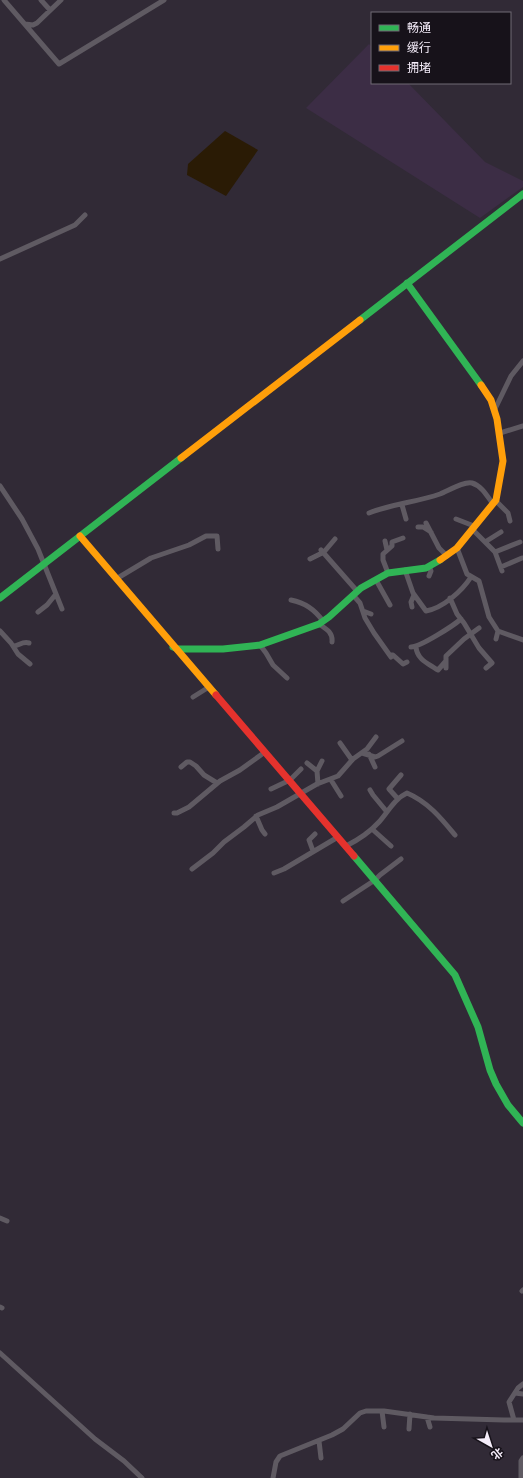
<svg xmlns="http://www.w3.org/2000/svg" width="523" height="1478" font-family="Literata,'Noto Sans SC',serif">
<rect width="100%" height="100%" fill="#312a36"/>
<!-- built -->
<path fill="#3c2d45" d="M369 44 372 47V83H408L485 162 523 181V187L480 218 306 108Z"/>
<!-- water -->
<path fill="#2a1b05" d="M225 131 258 150 226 196 187 175 188 164Z"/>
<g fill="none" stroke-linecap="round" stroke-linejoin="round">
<!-- street -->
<path stroke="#5f5a62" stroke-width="5" d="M4 0 59 64 164 0
M41 0 50 10
M25 24 33 25 37 23 61 0
M0 259 75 225 85 215
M495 409 511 376 523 361
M500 433 523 426
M0 486 22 519 38 549 62 609
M496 501 508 513 510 521
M402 505 406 519
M369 513C392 504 417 502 440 494 448 491 464 481 472 483 482 486 487 496 493 504
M456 519 474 526
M426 523 439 548 447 556
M418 527H423L431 532
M472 529 495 552 502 571
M385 541 387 550
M485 542 501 532
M457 548 467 574 479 581 489 617 498 631 496 639
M321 550 357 591
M495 552 520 542
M310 559 324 552 335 539
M429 566 431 571 429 576
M501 567 522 558
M405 570 413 593 426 611C443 608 462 591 471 577
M388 573 383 560V554L392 546V542L403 538
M116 579 151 558 189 545 206 536H217L218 549
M376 580 390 605
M353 595 360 603 365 618 374 633 391 657
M450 598 457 614 464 623 479 648 492 663 486 668
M291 600C305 603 314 609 323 621
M412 607 411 602 414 595
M363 611 371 614
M38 612 47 605 56 594
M319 624C326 629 333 632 332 642
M0 631 11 643 18 654 30 664
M498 631 523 640
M260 645 266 653 273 665 287 678
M13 646C19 646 22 641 29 643
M411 647C420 647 453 626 461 619
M416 647C417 659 427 663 436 669L438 670 445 662
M390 655H393L403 664 407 662
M446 668V656L464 639 479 628
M193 697 209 687
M340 743 352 760
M362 753 375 757 378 756 402 741
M369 754 375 767
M307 763 317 771 318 784
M181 767 187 762H190L196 766 204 775 217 783
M317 771 322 761
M331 780 341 796
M271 789 290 780 301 769
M370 790 373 795 387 812
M398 799 389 789 401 775
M174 813H177L189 807 220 781 240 770 265 752
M256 816 262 830 265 834
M372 829 391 846
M346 846C358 840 369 833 379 822 388 812 394 799 407 793 428 802 441 818 455 835
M313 851 309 840 315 834
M192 869 213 853 224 842 244 827 258 815 277 807 317 784 338 776 353 759 367 749 376 737
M274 873 284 869 338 837
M343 901 375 880 380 875 401 859
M0 1218 7 1221
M522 1291 523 1290
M0 1307 2 1308
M0 1353 95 1439 124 1461 142 1478
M515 1393 523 1394
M382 1411 384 1427
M427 1417 430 1427
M514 1420 509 1402 518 1388 523 1384
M409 1429 410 1414
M319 1441 321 1458
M273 1478 276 1462 280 1456 332 1435 343 1429 360 1413 366 1411H384L434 1418 504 1420H523
M521 1478V1461L523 1458"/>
<!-- fast -->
<path stroke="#30b455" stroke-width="7" d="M407 283 481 385
M360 320 523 194
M0 598 181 458
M173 647 178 649H223L260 645 319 624 329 617 361 588 388 573 426 568 440 560
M354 856 455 975 478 1027 490 1070 496 1084 508 1105 523 1123"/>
<!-- slow -->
<path stroke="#ff9f0a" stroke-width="7" d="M181 458 360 320
M80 536 216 695
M440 560 457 548 496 500 503 461 497 419 491 400 481 385"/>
<!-- jam -->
<path stroke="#e5322d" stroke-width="7" d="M216 695 354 856"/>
</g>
<!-- legend -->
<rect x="371" y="12" width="140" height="72" fill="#17121a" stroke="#706a74"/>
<rect x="379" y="25" width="20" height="6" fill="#30b455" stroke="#706a74"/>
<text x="407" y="32" font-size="12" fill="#f5edfa">畅通</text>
<rect x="379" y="45" width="20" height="6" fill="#ff9f0a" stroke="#706a74"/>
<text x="407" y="52" font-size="12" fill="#f5edfa">缓行</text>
<rect x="379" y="65" width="20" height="6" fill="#e5322d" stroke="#706a74"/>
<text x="407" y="72" font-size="12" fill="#f5edfa">拥堵</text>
<!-- north arrow -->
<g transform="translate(491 1446) rotate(141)" stroke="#17121a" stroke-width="3" paint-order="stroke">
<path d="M0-3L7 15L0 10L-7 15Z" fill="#f5edfa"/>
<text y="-6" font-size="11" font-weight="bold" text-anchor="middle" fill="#f5edfa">北</text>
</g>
</svg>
